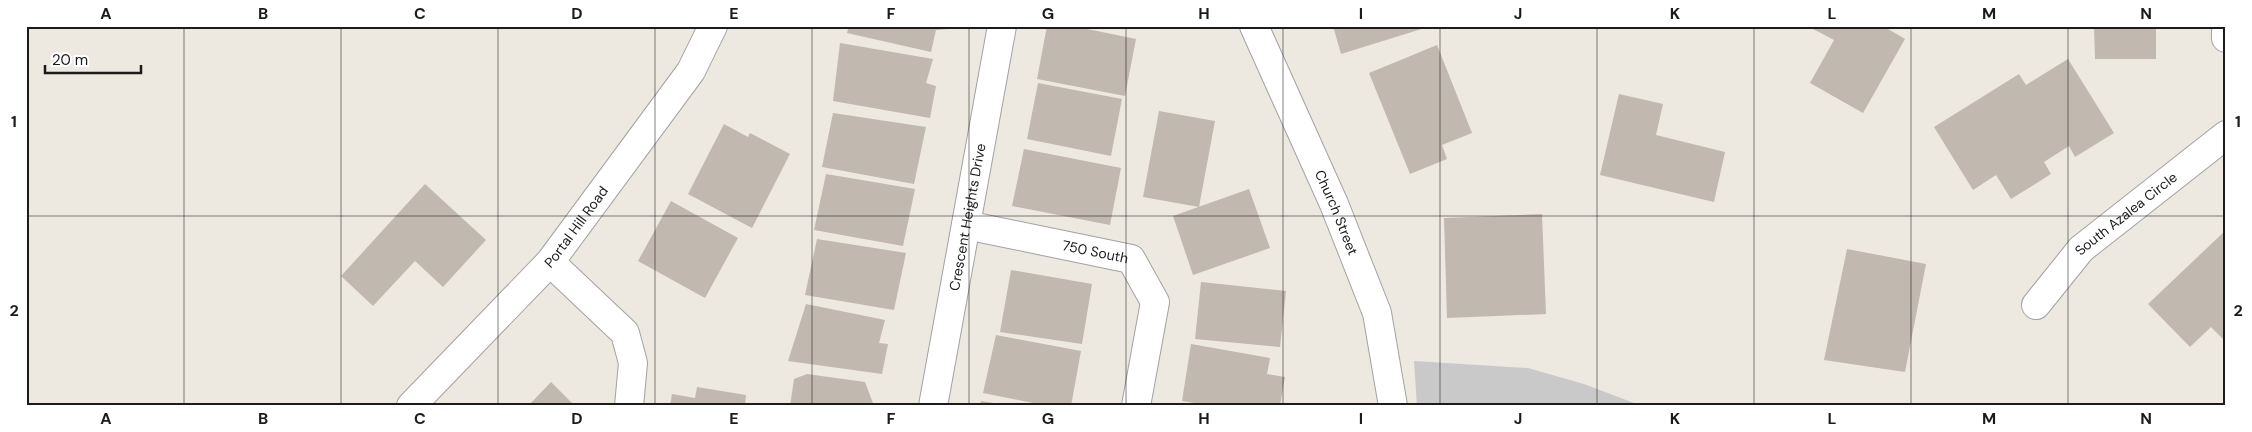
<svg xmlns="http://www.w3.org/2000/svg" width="2252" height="432" font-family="'DM Sans',sans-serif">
<rect width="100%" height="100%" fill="#ede9e0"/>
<!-- religious -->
<path fill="#c9c9c9" d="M1414 361 1528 368 1584 384 1642 406H1417Z"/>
<!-- building -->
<path fill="#c1b8b0" d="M849 26H949V29L936 30 931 52 847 33Z
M1047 26H1073L1136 39 1125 96 1037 79Z
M1333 26H1428V27L1341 54Z
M1811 26H1883L1905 39 1863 113 1810 83 1834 40 1811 28Z
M2094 26H2156V59H2095Z
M840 43 933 59 926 83 936 86 930 118 833 101Z
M1437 45 1472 133 1442 145 1447 159 1410 174 1369 73Z
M2068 59 2114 133 2075 157 2069 146 2044 162 2051 174 2011 199 1996 175 1973 190 1934 127 2019 74 2026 85Z
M1038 83 1122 99 1111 156 1027 139Z
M1619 94 1663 104 1656 135 1725 152 1714 202 1600 175Z
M1159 111 1215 121 1199 207 1143 197Z
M833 113 926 127 914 184 822 167Z
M724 124 748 137 750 133 790 154 752 228 688 194Z
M1024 149 1121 168 1110 225 1012 206Z
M826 174 915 189 903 246 814 230Z
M425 184 486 240 443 287 415 261 373 306 341 276Z
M1249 189 1270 248 1193 275 1173 216Z
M671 201 738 238 705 298 638 261Z
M1542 214 1546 314 1447 318 1444 218Z
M2226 230V342L2211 327 2190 347 2148 304Z
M817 239 906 253 894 310 805 295Z
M1847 249 1926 264 1905 372 1824 360Z
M1011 270 1092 284 1082 344 1000 332Z
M1201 282 1286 291 1280 347 1195 339Z
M806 304 885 320 879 343 888 344 882 374 788 361Z
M996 335 1081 351 1071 406H1048L983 393Z
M1191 344 1270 358 1267 374 1285 377 1280 406H1212L1182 401Z
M807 374 865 382 874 406H790L794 379Z
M551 382 575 406H528Z
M697 387 746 395 745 406H670L672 394 695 398Z
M981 401 1007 405V406H980Z"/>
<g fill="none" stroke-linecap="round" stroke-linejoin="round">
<!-- minor casing -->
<g stroke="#a2a2a2" stroke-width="30">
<g id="minor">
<path id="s1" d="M1254 26 1334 204 1377 313 1393 406"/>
<path d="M2226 32V38"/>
<path id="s2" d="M966 225 1131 259 1155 302 1136 406"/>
<path d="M550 262 625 333 633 363 629 406"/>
<path id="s3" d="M2036 305 2081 249 2226 135"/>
<path id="s4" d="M411 406 550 262 691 71 713 26"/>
<path id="s5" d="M933 406 1002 26"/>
</g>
</g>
<!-- minor -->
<use href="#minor" stroke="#fff" stroke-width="28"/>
</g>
<!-- grid -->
<path fill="none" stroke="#1b1b1b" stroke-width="1" stroke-opacity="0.55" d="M184 26V406M341 26V406M498 26V406M655 26V406M812 26V406M969 26V406M1126 26V406M1283 26V406M1440 26V406M1597 26V406M1754 26V406M1911 26V406M2068 26V406M26 216H2226"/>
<g text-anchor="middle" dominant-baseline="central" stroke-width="4.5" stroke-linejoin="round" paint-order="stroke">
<!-- street labels -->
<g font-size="14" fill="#1b1b1b" stroke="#fff">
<text stroke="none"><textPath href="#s1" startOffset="204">Church Street</textPath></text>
<text stroke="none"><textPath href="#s3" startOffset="129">South Azalea Circle</textPath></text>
<text stroke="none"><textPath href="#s5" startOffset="192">Crescent Heights Drive</textPath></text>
<text stroke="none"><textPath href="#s4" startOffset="244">Portal Hill Road</textPath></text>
<text stroke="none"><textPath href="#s2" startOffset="132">750 South</textPath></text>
</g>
</g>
<!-- border -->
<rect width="2252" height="432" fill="none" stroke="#ffffff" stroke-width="55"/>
<!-- scale -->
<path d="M45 65v8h96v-8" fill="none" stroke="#1b1b1b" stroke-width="2.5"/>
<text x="52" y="65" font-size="15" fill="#1b1b1b" stroke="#ffffff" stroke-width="4" paint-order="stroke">20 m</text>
<rect x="28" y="28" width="2196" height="376" fill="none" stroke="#1b1b1b" stroke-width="2"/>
<g font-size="16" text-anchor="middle" font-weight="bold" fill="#1b1b1b">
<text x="106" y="19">A</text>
<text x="263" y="19">B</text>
<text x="420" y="19">C</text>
<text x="577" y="19">D</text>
<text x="734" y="19">E</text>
<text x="891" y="19">F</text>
<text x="1048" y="19">G</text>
<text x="1204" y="19">H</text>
<text x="1361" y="19">I</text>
<text x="1518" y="19">J</text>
<text x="1675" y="19">K</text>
<text x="1832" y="19">L</text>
<text x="1989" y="19">M</text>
<text x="2146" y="19">N</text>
<text x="14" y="127">1</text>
<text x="2238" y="127">1</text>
<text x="14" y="316">2</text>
<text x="2238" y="316">2</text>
<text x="106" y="424">A</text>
<text x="263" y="424">B</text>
<text x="420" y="424">C</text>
<text x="577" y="424">D</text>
<text x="734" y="424">E</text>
<text x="891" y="424">F</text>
<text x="1048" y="424">G</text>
<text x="1204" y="424">H</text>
<text x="1361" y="424">I</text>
<text x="1518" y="424">J</text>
<text x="1675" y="424">K</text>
<text x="1832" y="424">L</text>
<text x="1989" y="424">M</text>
<text x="2146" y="424">N</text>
</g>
</svg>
